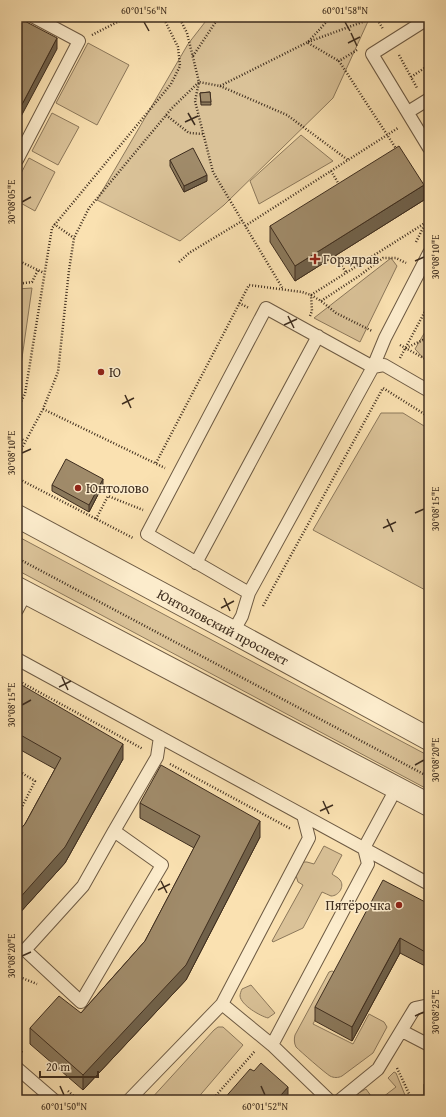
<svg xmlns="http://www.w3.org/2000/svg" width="446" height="1117" font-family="'Gentium Book Plus',serif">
<rect width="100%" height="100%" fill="#fae1b1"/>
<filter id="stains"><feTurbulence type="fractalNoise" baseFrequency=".005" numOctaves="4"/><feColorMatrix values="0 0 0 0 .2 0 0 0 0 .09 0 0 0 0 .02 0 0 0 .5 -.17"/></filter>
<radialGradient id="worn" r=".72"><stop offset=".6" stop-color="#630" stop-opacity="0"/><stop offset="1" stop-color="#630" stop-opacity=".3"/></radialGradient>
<!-- green -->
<path fill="#dac298" stroke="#8c785b" d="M209 17H370L333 98 224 205 180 241 97 200 188 44Z
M88 43 129 65 97 125 56 103Z
M52 113 79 127 58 165 32 151Z
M301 135 333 161 259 204 250 181Z
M29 158 55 172 35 211 17 201V181Z
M391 258 397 266 360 342 314 318Z
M32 288 17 393V289Z
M429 325V364L415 349Z
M381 413H403L429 429V592L313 530Z
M17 536 429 756V790L17 570Z
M324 846 342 855 332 874C334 876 338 877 340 880 345 886 339 896 331 896 328 895 325 893 322 892L303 928 273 942 272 941 303 885 298 882 294 869 301 862H307L314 864Z
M332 971 339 974 313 1024 353 1044 369 1014 384 1022 387 1027 373 1053 342 1076C338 1078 334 1078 330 1076 325 1073 300 1051 296 1047 294 1043 294 1039 295 1035L329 972Z
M251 985 275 1013 268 1018C260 1016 241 1005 240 996 240 994 241 991 242 989Z
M218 1027H223L243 1045 196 1100H150L214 1030Z
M394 1072 396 1073 407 1100H379L396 1087 388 1078Z
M366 1089 374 1100H360L359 1099 358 1100H350L353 1096Z"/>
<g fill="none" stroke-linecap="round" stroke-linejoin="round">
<!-- service casing -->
<g stroke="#6d5a43" stroke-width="14">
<path id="service" d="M429 18 372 54 429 148
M408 112 429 99
M17 160 79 41 34 17
M429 253 385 338 373 367 384 365 429 391
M196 563 318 336
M17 610 26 593
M233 632 242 616 249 593 373 367 266 308 147 534 249 593
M17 659 429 884
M114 831 83 886 25 950 81 1002 162 865 114 831 157 757 160 737
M222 1004 309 838 303 815
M402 1031 429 1045
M272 1045 368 864 364 848 397 787
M17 1068 54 1100
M129 1100 222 1004 272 1045 329 1100
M340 1100 378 1069 415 1008 429 1005"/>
</g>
<!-- tertiary casing -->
<g stroke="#6d5a43" stroke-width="24">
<path id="tertiary" d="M17 516 233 632 429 739
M17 588 429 805"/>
</g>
<!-- path -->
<path stroke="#3e2d1e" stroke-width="2.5" stroke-dasharray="1 2" stroke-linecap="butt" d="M179 17 187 33 199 82 220 86 308 42 331 17
M376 17 383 29
M92 35 127 17
M308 42 376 17
M308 43 339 61
M357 50 339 61 397 150
M399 55 417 88
M193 56 219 17
M411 77 429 65
M220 86 287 115 348 160
M166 115 189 133 204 134
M331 171 340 186
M423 192 429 202
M54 224 74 238
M245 226 398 128
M416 242 429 216
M335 256 346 272
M17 260 44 273
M179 262 189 253 242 221
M17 284 32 282 38 270
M311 295 425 223
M321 301 359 276 383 258H396L406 263
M239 303 249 308
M310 316 312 311 311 295
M400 345 429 361
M406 348 423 340H429
M400 358 429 304
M17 409 25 394 52 228 171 84 180 66 178 47 163 17
M43 409 165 468
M17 437 25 441
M17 457 43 409 58 372 69 270 74 238 89 208 172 108 199 82 195 101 213 172 283 289
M156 463 249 285 302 292 311 295 321 301 336 313 372 331
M17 478 133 538
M96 519 108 496 143 510
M17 558 429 777
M263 606 383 388 429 417
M17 680 143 749
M170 764 291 829
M17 770 35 781 17 817
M17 976 37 984
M17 1048 23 1053
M397 1068 412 1100
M68 1091 78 1100
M212 1100 255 1051"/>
<!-- service -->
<use href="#service" stroke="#fceccc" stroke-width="12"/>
<!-- tertiary -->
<use href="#tertiary" stroke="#fceccc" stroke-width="22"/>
</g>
<!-- wall -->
<path fill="#8a785b" stroke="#3e2d1e" d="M210 92 211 105H201L200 93Z
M170 160 207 181 184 192 170 166Z
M424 200 295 281 270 242V226Z
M52 485H103L89 512 52 491Z
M17 689 123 759 65 863 17 916V833L25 824 55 769 17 748Z
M140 803 260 837 186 980 83 1090 30 1044V1028L81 1013 145 941 194 848 140 818Z
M429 904V968L400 953 352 1041 315 1021V1007Z
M429 1075V1100H424V1085Z"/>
<!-- shaded-wall -->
<path fill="#70614a" stroke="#3e2d1e" d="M57 38V49L17 124V114Z
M207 175V181L184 192V186Z
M424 185V200L295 281V266Z
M103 479V485L89 512V505Z
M123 744V759L65 863 17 916V901Z
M260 821V837L186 980 83 1090V1075Z
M400 938V953L352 1041V1027Z
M288 1087V1100H281V1095Z"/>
<!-- building -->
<path fill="#a08b6a" stroke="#3e2d1e" d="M17 17 57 38 17 114Z
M210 92 211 102H201L200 93Z
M399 146 424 185 295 266 270 226Z
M193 148 207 175 184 186 170 160Z
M66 459 103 479 89 505 52 485Z
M20 684 123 744 65 847 17 901V833L25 824 61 758 17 733V689Z
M161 765 260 821 186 965 83 1075 30 1028 59 996 81 1013 122 967 145 941 200 836 140 803Z
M383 880 429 904V954L400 938 352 1027 315 1007Z
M261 1063 288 1087 281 1095 284 1098 283 1100H223L250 1069 254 1071Z
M429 1075V1088L424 1085Z"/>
<!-- ticks -->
<path fill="none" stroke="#3e2d1e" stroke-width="1.5" d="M144 22 149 31M345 22 350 31M351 33 357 46M348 43 360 37M188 113 195 125M185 122 198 116M22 202 31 197M415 261 424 257M288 316 294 328M284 325 297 319M125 395 131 408M122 404 134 398M22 453 31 449M415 513 424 509M387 519 393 532M383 528 396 522M224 598 230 611M221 608 234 601M62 677 68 690M59 687 71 681M22 705 31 700M415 765 424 760M323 801 329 814M320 811 333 805M161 881 167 893M158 890 170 884M22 956 31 952M415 1016 424 1012M60 1086 64 1095M261 1086 265 1095"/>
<!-- markers -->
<g fill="#8f2418" stroke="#fceccc" stroke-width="1.5">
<path d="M313 253h4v4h4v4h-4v4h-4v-4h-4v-4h4z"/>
<circle cx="101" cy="372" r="4"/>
<circle cx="78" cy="488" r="4"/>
<circle cx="399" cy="905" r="4"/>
</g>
<g text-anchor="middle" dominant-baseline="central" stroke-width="3" stroke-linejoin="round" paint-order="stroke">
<!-- poi labels -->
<g font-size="14" fill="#3e2d1e" stroke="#fceccc" text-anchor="start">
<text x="323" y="259">Горздрав</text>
<text x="109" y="372">Ю</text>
<text x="86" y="488">Юнтолово</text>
<text x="391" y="905" text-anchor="end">Пятёрочка</text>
</g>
<!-- street labels -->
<g font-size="14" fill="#3e2d1e" stroke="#fceccc">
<text transform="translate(223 627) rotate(28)">Юнтоловский проспект</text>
</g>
</g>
<!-- margin -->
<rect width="446" height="1117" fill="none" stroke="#fae1b1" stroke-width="44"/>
<!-- scale -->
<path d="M40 1071v6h58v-6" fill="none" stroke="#3e2d1e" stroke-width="2"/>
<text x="46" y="1071" font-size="12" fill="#3e2d1e" stroke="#fceccc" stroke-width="3" paint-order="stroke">20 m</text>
<rect x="22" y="22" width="402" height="1073" fill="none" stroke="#3e2d1e" stroke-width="1.5"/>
<g font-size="10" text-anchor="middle" fill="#3e2d1e">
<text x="144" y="14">60°01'56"N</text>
<text x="345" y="14">60°01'58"N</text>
<text transform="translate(11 202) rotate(-90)" y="4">30°08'05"E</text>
<text transform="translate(435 257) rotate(-90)" y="4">30°08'10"E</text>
<text transform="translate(11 453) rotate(-90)" y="4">30°08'10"E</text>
<text transform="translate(435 509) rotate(-90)" y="4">30°08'15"E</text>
<text transform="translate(11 705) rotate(-90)" y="4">30°08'15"E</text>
<text transform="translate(435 760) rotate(-90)" y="4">30°08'20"E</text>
<text transform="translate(11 956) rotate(-90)" y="4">30°08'20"E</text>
<text transform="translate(435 1012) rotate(-90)" y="4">30°08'25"E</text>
<text x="64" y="1110">60°01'50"N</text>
<text x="265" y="1110">60°01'52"N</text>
</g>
<rect width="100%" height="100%" filter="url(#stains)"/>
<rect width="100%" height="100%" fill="url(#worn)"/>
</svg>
